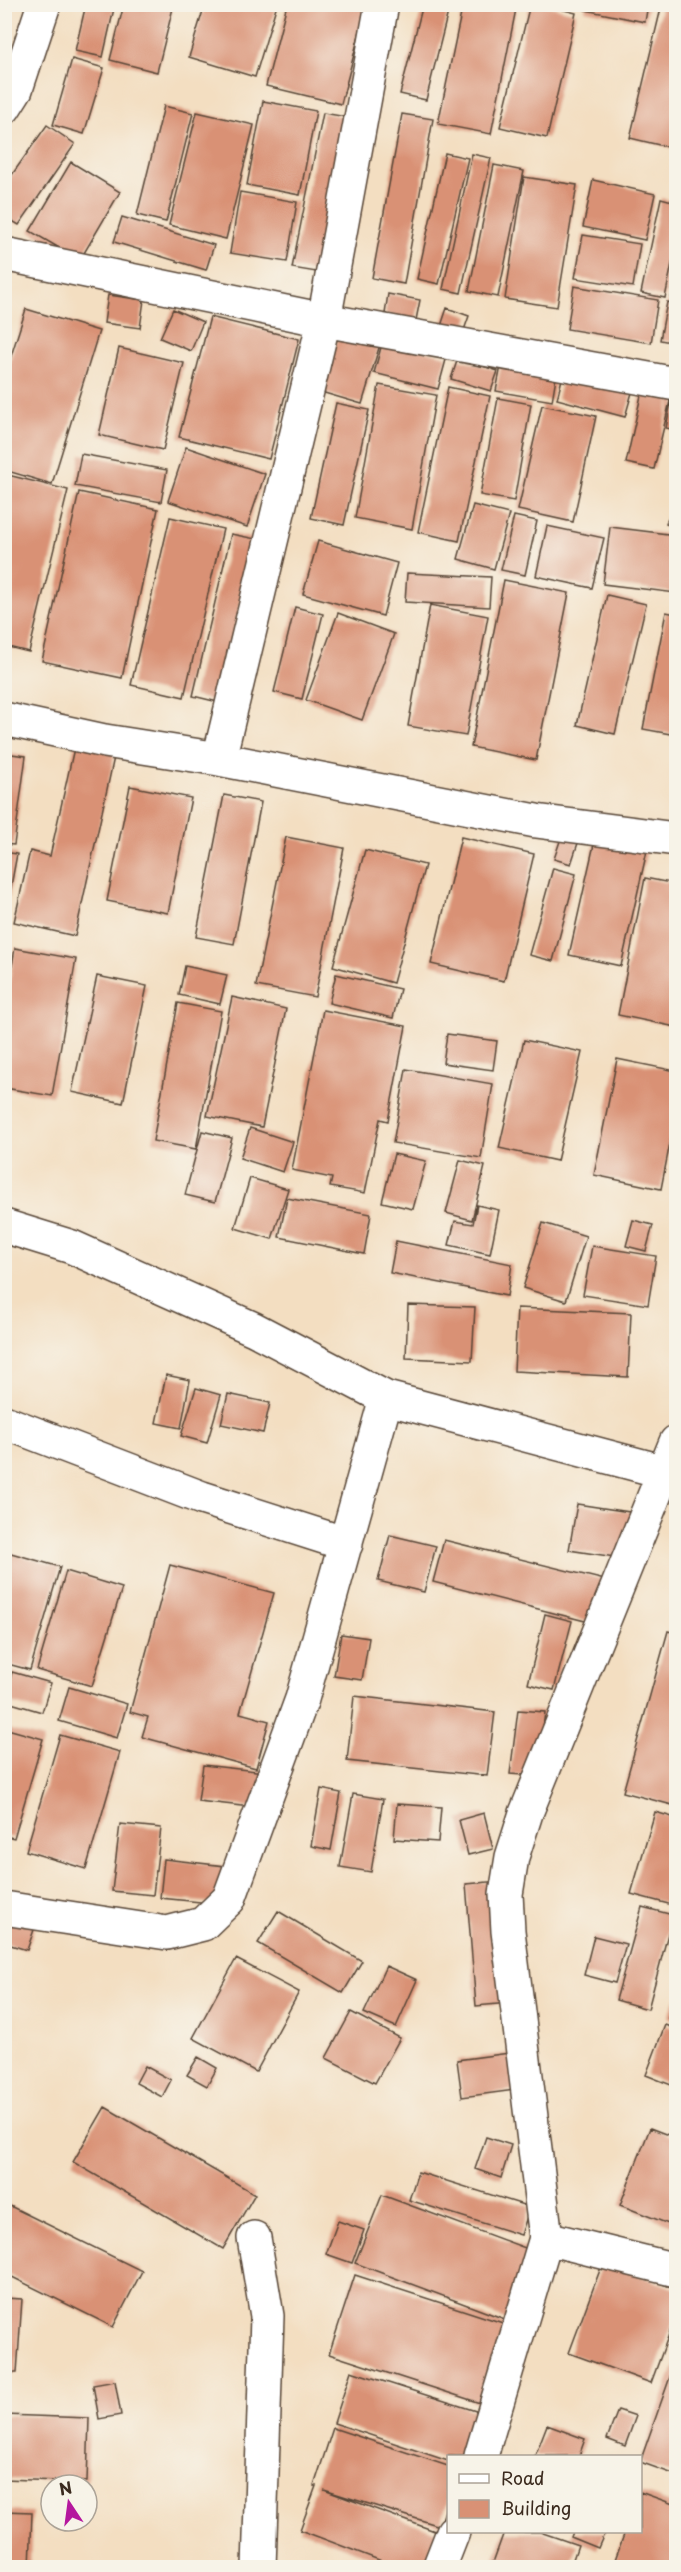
<svg xmlns="http://www.w3.org/2000/svg" width="681" height="2572" font-family="'Playpen Sans',sans-serif">
<rect width="100%" height="100%" fill="#f7f3e8"/>
<filter id="ink" filterUnits="userSpaceOnUse"><feTurbulence type="fractalNoise" baseFrequency=".0167" numOctaves="2"/><feDisplacementMap in="SourceGraphic" scale="12" xChannelSelector="R" yChannelSelector="G"/><feConvolveMatrix kernelMatrix="1 2 1 2 8 2 1 2 1" color-interpolation-filters="sRGB"/></filter>
<filter id="wash" filterUnits="userSpaceOnUse"><feTurbulence type="fractalNoise" baseFrequency=".008" numOctaves="4" result="noise"/><feDisplacementMap in="SourceGraphic" scale="24" xChannelSelector="R" yChannelSelector="G"/><feGaussianBlur stdDeviation="1.35" result="paint"/><feColorMatrix in="noise" values="0 0 0 0 0 0 0 0 0 0 0 0 0 0 0 0 0 1.4 0 .05"/><feComposite in="paint" operator="in"/></filter>
<g filter="url(#wash)">
<rect width="100%" height="100%" fill="#f3dec1"/>
<g id="blocks">
<!-- building -->
<path fill="#d99175" d="M86 4H115L103 57 75 51Z
M124 4H174L157 72 110 60Z
M205 4H277L255 77 189 57Z
M287 4H367L341 104 266 86Z
M423 4H450L426 100 400 94Z
M463 4H517L491 134 438 124Z
M530 4H541L576 13 547 138 500 127Z
M586 4H648L645 22 585 10Z
M662 4H676V149L630 138Z
M72 59 104 68 84 134 53 125Z
M263 101 316 111 300 195 247 185Z
M164 106 193 113 166 222 137 215Z
M197 112 254 125 226 239 169 225Z
M323 113 347 117 316 272 292 268Z
M402 114 433 119 404 284 372 278Z
M47 125 75 144 19 225 4 216V186Z
M445 153 468 158 439 284 417 279Z
M472 154 491 158 461 293 443 289Z
M71 162 120 192 80 260 30 231Z
M494 165 524 171 498 297 469 291Z
M524 177 577 185 557 307 505 299Z
M593 180 655 194 645 240 583 227Z
M240 192 297 202 287 262 230 253Z
M661 198 676 202V244L665 298 641 293Z
M122 217 214 245 206 270 114 242Z
M583 235 640 244 633 287 575 278Z
M675 274H676V300L671 299Z
M574 286 658 300 651 343 567 329Z
M388 294 420 300 416 320 385 314Z
M108 295 144 300 140 328 104 323Z
M667 302 676 303V343L660 340Z
M447 308 469 316 463 333 441 326Z
M26 309 99 331 52 484 4 470V378Z
M173 309 203 322 191 351 160 338Z
M210 317 299 339 269 459 179 437Z
M340 329 381 341 362 404 321 392Z
M383 340 447 356 438 389 374 373Z
M119 348 184 363 163 450 99 435Z
M458 358 498 371 491 391 451 379Z
M502 361 557 371 552 401 496 391Z
M564 371 633 389 625 417 557 399Z
M675 381H676V430L666 428Z
M644 382 673 388 654 469 626 463Z
M379 385 436 395 412 529 355 518Z
M448 387 490 396 459 541 418 532Z
M498 398 531 404 514 501 480 495Z
M336 403 369 410 344 525 311 518Z
M542 405 596 416 573 522 518 510Z
M186 447 265 474 247 527 168 501Z
M81 454 167 470 161 502 75 486Z
M4 474 68 490 29 652 4 646Z
M79 492 158 509 122 678 42 661Z
M676 496V528L666 524Z
M473 505 509 514 494 569 458 559Z
M514 516 537 521 525 575 501 570Z
M170 517 223 529 184 697 131 685Z
M547 526 604 538 592 588 536 576Z
M610 527 676 535V593L603 584Z
M231 534 256 539 218 702 193 696Z
M318 541 397 563 383 616 303 594Z
M407 573 491 577 489 607 405 602Z
M504 580 569 593 536 760 471 747Z
M607 595 646 604 615 734 577 725Z
M430 605 488 616 466 736 408 726Z
M295 607 323 614 302 699 274 692Z
M666 612 676 614V735L643 729Z
M338 613 394 634 362 720 306 700Z
M76 739 116 748 75 936 14 922 30 851 50 856Z
M4 753 26 756 14 845 4 844Z
M130 786 191 798 168 913 107 901Z
M224 795 261 802 234 944 196 937Z
M564 829 581 834 571 864 554 859Z
M597 831 649 842 621 966 569 955Z
M286 837 344 848 315 997 256 986Z
M461 837 534 854 504 981 431 964Z
M365 850 425 865 393 983 333 966Z
M4 852 17 854 9 897 4 896Z
M553 868 576 874 553 961 529 955Z
M645 878 676 884V1027L618 1015Z
M15 948 76 959 52 1096 5 1088V1008Z
M185 966 227 975 220 1004 179 995Z
M336 974 400 989 393 1018 329 1003Z
M97 976 147 986 123 1103 72 1092Z
M232 997 286 1009 262 1127 207 1116Z
M178 1003 221 1011 196 1149 153 1141Z
M323 1010 406 1026 388 1121 380 1119 365 1193 330 1187 332 1178 292 1170Z
M447 1034 497 1041 493 1070 443 1063Z
M524 1040 582 1052 557 1161 499 1148Z
M617 1059 676 1071V1112L661 1189 594 1175Z
M406 1069 493 1084 481 1158 393 1143Z
M250 1128 293 1142 283 1172 240 1158Z
M202 1131 232 1138 215 1202 185 1195Z
M394 1154 426 1161 413 1209 382 1202Z
M460 1160 485 1166 472 1220 446 1213Z
M250 1178 288 1189 272 1239 235 1228Z
M287 1198 371 1214 364 1254 279 1237Z
M477 1205 499 1210 490 1254 449 1245 455 1221 473 1224Z
M633 1220 653 1225 646 1251 626 1246Z
M543 1223 586 1236 566 1301 523 1288Z
M396 1241 512 1264 507 1296 390 1273Z
M592 1246 656 1256 648 1305 583 1295Z
M408 1305 475 1307 472 1361 406 1358Z
M517 1308 631 1313 628 1377 514 1371Z
M166 1375 190 1380 181 1428 156 1423Z
M196 1388 221 1395 207 1443 181 1436Z
M228 1394 270 1403 263 1433 221 1424Z
M577 1504 636 1513 628 1559 569 1550Z
M390 1535 436 1546 424 1592 378 1581Z
M444 1540 605 1580 593 1623 433 1582Z
M4 1551 60 1567 30 1670 4 1663Z
M170 1565 274 1593 240 1713 269 1721 256 1768 142 1737 148 1717 130 1712Z
M66 1571 122 1588 92 1686 37 1670Z
M545 1614 572 1621 554 1690 528 1684Z
M668 1631 676 1633V1806L623 1792Z
M341 1634 369 1638 362 1680 334 1676Z
M12 1672 51 1683 42 1712 4 1701Z
M69 1687 127 1704 117 1738 59 1721Z
M354 1696 495 1712 487 1776 347 1761Z
M518 1710 545 1712 537 1776 510 1774Z
M4 1728 43 1739 14 1838 4 1836Z
M60 1735 120 1752 86 1869 26 1851Z
M203 1765 265 1772 260 1808 198 1801Z
M321 1789 341 1793 331 1850 311 1846Z
M353 1794 383 1799 371 1872 340 1867Z
M397 1804 441 1807 438 1842 394 1839Z
M655 1812 676 1818V1906L631 1894Z
M484 1813 493 1849 468 1855 459 1820Z
M120 1824 161 1828 153 1895 112 1891Z
M164 1859 225 1866 221 1904 160 1898Z
M500 1881 509 2003 476 2006 466 1884Z
M642 1907 673 1915 648 2009 616 2000Z
M278 1911 362 1961 343 1993 258 1943Z
M4 1914 36 1924 27 1950 4 1943Z
M594 1936 626 1944 615 1983 584 1975Z
M236 1959 299 1992 256 2072 193 2038Z
M386 1966 417 1980 396 2027 364 2013Z
M676 1997V2021L668 2018Z
M351 2012 400 2038 375 2083 326 2058Z
M665 2025 676 2029V2087L646 2075Z
M517 2052 522 2089 462 2097 457 2060Z
M198 2057 217 2068 207 2086 187 2075Z
M145 2066 171 2080 162 2097 136 2083Z
M105 2107 255 2194 223 2249 73 2162Z
M650 2128 676 2138V2227L620 2205Z
M486 2137 511 2145 501 2178 475 2169Z
M418 2172 530 2207 521 2235 409 2200Z
M382 2195 536 2252 510 2321 355 2263Z
M4 2203 142 2271 113 2327 4 2273Z
M338 2221 364 2230 352 2263 326 2254Z
M603 2262 676 2289V2315L651 2383 569 2353Z
M355 2275 506 2324 480 2403 329 2354Z
M4 2298 22 2299 17 2373H4Z
M676 2360V2475L640 2462Z
M351 2371 479 2412 464 2456H448V2461L334 2423Z
M115 2381 121 2415 99 2419 93 2385Z
M618 2410 636 2416 625 2446 607 2439Z
M4 2415 89 2418 87 2482 4 2479Z
M547 2425 585 2439 579 2456H535Z
M333 2428 448 2466V2501L440 2526 324 2490 440 2533 427 2568H400L300 2530 316 2486H314Z
M640 2492 676 2505V2568H612L625 2532H640Z
M4 2511 32 2512 30 2568H4Z
M504 2532H540L578 2545 570 2568H491Z
M573 2532H605L598 2548 571 2537Z"/>
</g>
</g>
<g filter="url(#ink)">
<use href="#blocks" fill-opacity="0" stroke="#574536" stroke-width="1.5"/>
<g fill="none" stroke-linecap="round" stroke-linejoin="round">
<!-- minor casing -->
<g stroke="#574536" stroke-width="36">
<path id="minor" d="M4 108 16 89 44 4
M4 254 324 320 676 384
M4 719 105 741 219 759 536 821 676 839
M219 759 324 320 382 4
M4 1226 72 1247 254 1329 386 1398 665 1472
M4 1422 202 1498 346 1544
M4 1908 167 1933 203 1924 229 1899 302 1699 386 1398
M254 2238 267 2316 259 2568
M546 2238 676 2270
M481 2456 546 2238 508 1931 506 1894 512 1857 526 1813 676 1442
M439 2568 453 2532"/>
</g>
<!-- minor -->
<use href="#minor" stroke="#fff" stroke-width="33"/>
</g>
</g>
<!-- margin -->
<rect width="681" height="2572" fill="none" stroke="#f7f3e8" stroke-width="24"/>
<!-- legend -->
<rect x="447" y="2455" width="195" height="78" fill="#f7f3e8" stroke="#aca397" stroke-width="1.5"/>
<rect x="459" y="2474" width="30" height="9" fill="#ffffff" stroke="#aca397" stroke-width="1.5"/>
<text x="501" y="2485" font-size="18" fill="#3b2a1e">Road</text>
<rect x="459" y="2500" width="30" height="18" fill="#d99175" stroke="#aca397" stroke-width="1.5"/>
<text x="501" y="2515" font-size="18" fill="#3b2a1e">Building</text>
<!-- north arrow -->
<g transform="translate(69 2503) rotate(347)"><circle r="28" fill="#f7f3e8" stroke="#aca397" stroke-width="1.5"/>
<path d="M0-4.5L10 22L0 15L-10 22Z" fill="#b5179e"/>
<text y="-9" font-size="16" font-weight="bold" text-anchor="middle" fill="#3b2a1e">N</text>
</g>
</svg>
